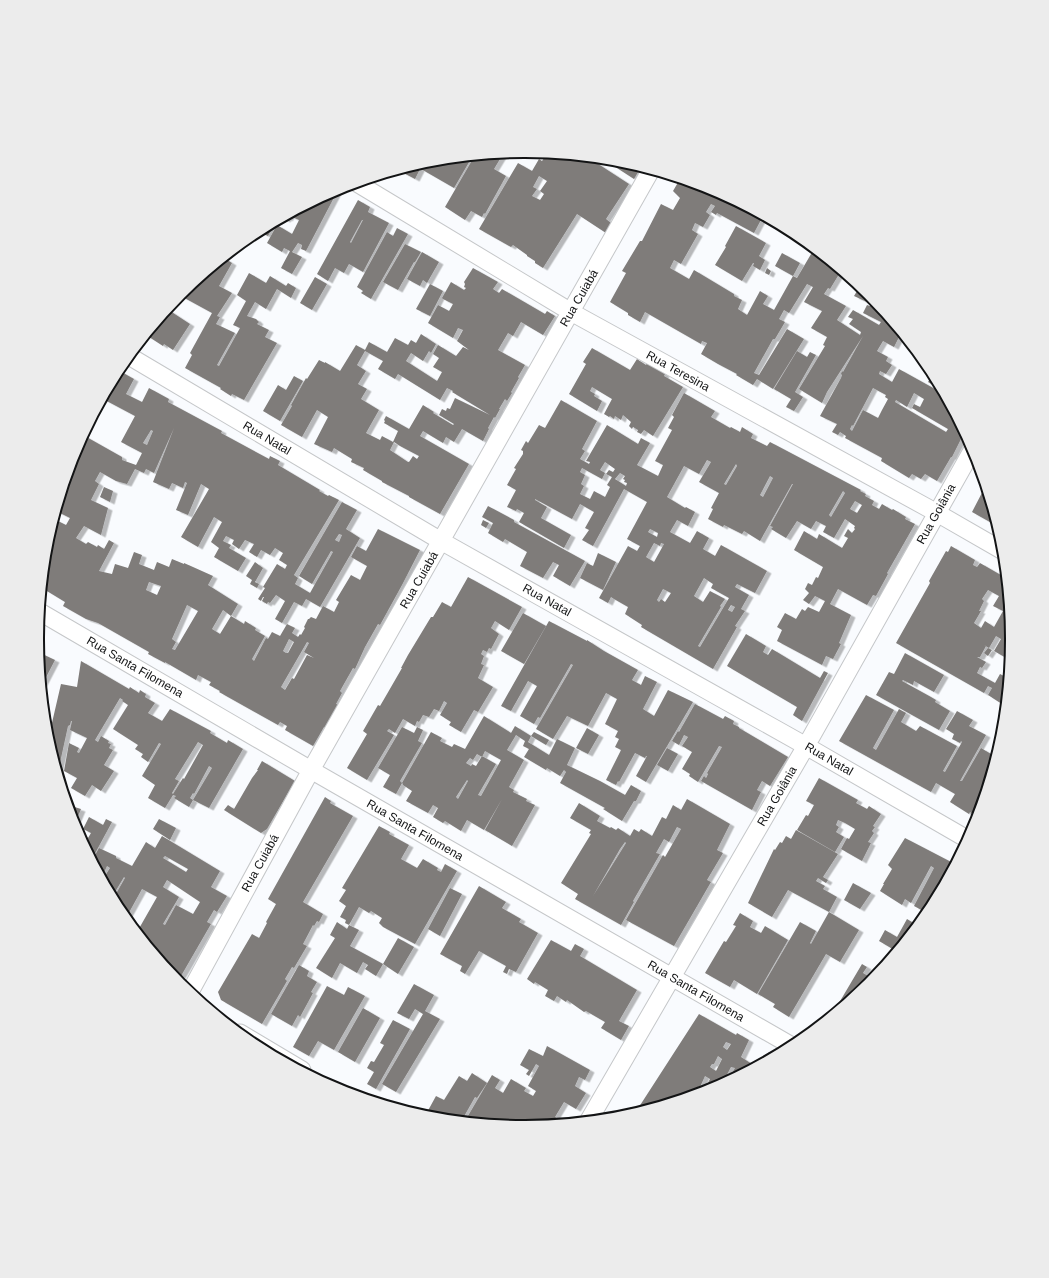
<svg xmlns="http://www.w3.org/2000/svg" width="1049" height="1278" font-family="Arial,sans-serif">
<defs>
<filter id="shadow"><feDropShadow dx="4.5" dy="2.5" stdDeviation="0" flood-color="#0004"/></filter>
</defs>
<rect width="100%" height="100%" fill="#f9fbfe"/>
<!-- building -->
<path fill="#7f7c7a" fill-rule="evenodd" filter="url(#shadow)" d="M503 154 494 169 506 176 485 214 484 213 482 217 471 211 465 220 445 207 474 157Z
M547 154 589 158 629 184 606 219 611 223 606 233 577 214 543 268 535 263V261L527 256V255L513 245 511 247 479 229 518 163 532 171 539 159 542 161ZM539 176 547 181 540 191 544 194 540 200 532 196 537 189 533 187Z
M472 157 454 188 421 169 425 162 430 161Z
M603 159 620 161 641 167 634 179Z
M418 164V165L421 167 415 179 398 170Z
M680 179 711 189 718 192 717 194 720 196 721 194 763 216 754 233 717 213 716 215 711 212 715 206 711 204 706 212 710 215 703 227 695 223 692 230 698 234 681 264 674 260 670 268 689 279 694 270 734 294V296L742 300 738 309 747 315 760 291 768 296 763 304 774 310 793 276 797 278 814 249 841 271 830 289 828 288 824 294 846 306 837 320 860 335 861 332 849 324 853 319 848 317 853 310 879 325 881 322 863 313 867 305 870 306 873 299 901 333 894 347 883 341 877 351 888 357 886 361 892 365 886 374 880 371 879 374 892 382 899 369 944 394 964 433 952 457H951L937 481 925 474 921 479 912 474 909 478 881 461 882 458 845 438 846 436 840 432 838 435 832 432 837 424 820 416 841 378 842 375 841 374 842 371 843 372 863 336 827 392 822 403 799 389 825 346 823 345 827 337 811 328 822 311 804 302 813 287 807 284 789 313 784 310 779 319 785 322 775 339H773L754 373 759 375 787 329 804 339 773 389 757 379 753 385 736 375 737 374 718 364 701 354 707 343 702 341 701 344 645 312 640 322 628 315V313L610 302 626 273 622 271 640 241H642L661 204 673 210 680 198 673 191ZM873 388 886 395 885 397 888 399 882 410 878 418 863 410 852 431 850 429 852 425 853 426ZM914 393 924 399 920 407 914 404 912 408 948 429 946 432 895 402 896 400 907 407Z
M339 188 306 251 301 249 302 245 298 243 292 252 302 257 292 274 281 268 290 251 284 248 282 252 267 243 277 225 292 234 299 220 290 216 288 219 287 218 286 220 282 218Z
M358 200 370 207 368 212 389 223 363 272 349 264 344 273 335 268 328 281 317 274ZM364 218 351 243 350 242 362 220H363Z
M273 223 274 224 268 236 258 231Z
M736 226 766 243 759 256 765 260 760 270 753 266 754 263H753L742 281 715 265 726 247 725 246Z
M397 228 408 234 371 299 361 293 363 291 357 287 387 232 393 236Z
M794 233 810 246 809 248 791 238Z
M405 244 421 252 415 262H414L398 290 383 282Z
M422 252 439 262 427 283 423 280 420 286 407 279Z
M782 253 800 263 793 276 775 266Z
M224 258 232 263 219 286 232 293 217 316 220 317 216 324 235 333 217 365 219 366 240 328 233 325 246 301 237 295 249 273 266 283 270 276 286 286 288 283 296 288 291 298 277 289 266 309 255 302 247 316 256 319 259 322 257 324 269 330 265 337 277 343 244 400 232 394 231 396 220 389 221 388 185 368 192 355 190 353 212 313 179 295Z
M473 268 498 282 493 289 499 293 502 289 545 314 547 311 555 316 543 335 521 322 513 336 508 333 498 350 525 365 518 377 519 378 511 392 512 393 507 401 505 399 499 409H500L495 418 494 417 488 428 489 429 483 441 462 429 454 442 446 437 443 443 423 431 420 436 469 464 440 514 409 497V496L382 482V481L363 470 364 468 351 462 352 459 334 448 332 452 314 444 328 417 317 410 302 437 281 425 292 406 291 405 306 378 307 379 319 360 325 363V362L340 371 356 345 365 350 369 342 387 352 395 338 408 345 411 340 416 343 421 334 436 344 431 353 429 351 423 361 411 353 406 361 437 381 442 372 433 367 439 358 433 354 438 345 456 356 463 347 469 350 457 341 463 330 458 328 453 338 428 323 438 305 449 311 453 304 443 299 442 298 451 282 464 290 466 288 464 287 465 284 464 282ZM365 351 383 361 378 369 395 379 398 374 440 400 447 388 453 391 452 392 490 415 455 398 450 409 447 408 446 411 442 409 439 415 454 424 453 425 433 413 434 412 423 405 409 429 386 416 384 420 385 421 384 423 398 431 393 442 382 436 380 440 366 433 379 410 361 399 367 389 358 384 366 371 357 365ZM394 442 400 446 419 456 417 459 413 456 409 462H408L390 450Z
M767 268 771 271 769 275 765 273Z
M315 277 327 284 312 310 300 303Z
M430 284 443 291 430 316 416 309Z
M860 286 872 297 869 303 854 296Z
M167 309 190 324 173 350 164 344 163 346 146 335Z
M592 348 630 370 637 359 646 365 647 363 665 374 664 376 683 387 653 436 644 430 641 434 637 432 638 430 633 427 632 429 629 426 631 422 623 415 621 420 615 416 614 419 610 416 609 417 604 414 612 399 592 387 590 391 595 394 594 396 602 401 597 411 569 394 586 364 583 362Z
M797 351 807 357 810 352 816 355 795 392 803 397 794 411 786 407 791 399 774 389Z
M926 363 931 371 929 375 925 372 927 368 924 366Z
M118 370 134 379 126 394 142 402 149 388 169 399 168 402 222 431 221 433 269 459 270 456 280 461 278 465 320 490 319 491 328 496 329 495 339 500 294 575 298 578 295 584 310 593 333 552 331 551 312 584 299 576 342 502 357 510 346 529 360 538 320 607 306 599 302 606 294 602 282 623 275 619 285 601 276 595 270 603 268 602 267 604 262 601 264 597H263L261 601 258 599 265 588 263 587 277 564 285 569 287 565 279 560 283 553 275 548 270 555 261 550 257 557 249 552 254 544 245 540 239 549 232 544 234 540 226 536 223 541 231 545 229 548 246 558 238 571 214 557 219 548 211 542 222 522 214 517 198 547 181 537 209 489 201 484 188 515 176 510 187 483 185 482 183 488 172 483 169 489 153 482 174 428 154 473 146 469 144 473 135 469 127 484 116 481 100 472 95 481 99 484 91 500 108 508 101 535 84 526 76 538 86 544 88 542 97 547 98 545 104 549 109 540 114 543 99 571 112 574 115 564 128 568 134 552 142 555 139 564 154 570 157 562 169 567 172 559 184 564V563L213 576 208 585 238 604 231 616 223 610 212 629 220 634 231 616 244 624 245 621 256 628 255 630 265 636 252 659 254 661 266 638 268 639 272 632 280 636 287 624 295 628 292 633 298 637 300 634 301 635 305 628 304 627 308 619H309L311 617 316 619 323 606 334 612 339 602 336 600 351 575 360 580 367 566 351 557 357 546 366 551 378 529 420 550 402 585 380 625 378 624 365 647 355 669 353 668 340 691 342 693 336 704 339 705 325 728 324 727 313 746 285 730 287 726 280 722 278 725 219 692 220 691 209 685 211 682 198 675 196 680 165 662V663L148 654 149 652 98 623 86 619 63 606 65 602 42 588 46 544 54 519 66 525 70 518 56 511 74 452 83 435 122 457V460L136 465 142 453 121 442 135 416 103 399ZM151 430 153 431 147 445 143 443ZM339 534 342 535 339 542 335 540ZM149 582 161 586 157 595 146 590ZM187 605 198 611 175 650 172 649 176 642 172 639ZM289 639 294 642 288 653H286L283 651ZM307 642 309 643 304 652 314 658 307 655 294 679 292 678 285 690 281 687Z
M933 374 940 388 939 389 928 382Z
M294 376 303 381 280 421 263 411 278 385 286 390Z
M684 393 715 411 711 417 730 428 731 427 740 432 742 427 753 434 751 438 767 446 770 442 861 490 860 491 866 494 865 496 874 501 872 505 879 509 882 504 892 510 893 509 906 517 905 519 915 524 887 573 888 574 876 596 873 595 867 605 838 589 830 604 851 615 839 643 841 644 833 659 826 656 822 665 777 641 782 630 777 627 785 613 796 619 802 609 805 611 808 607 819 612 825 601 815 596 809 604 803 600 809 593 805 589 808 583 812 585 816 577 818 578 823 567 794 550 804 531 817 539 819 534 842 548 848 538 844 536 848 529 852 533 855 529 854 528 855 526 845 519 834 538 823 532 826 526 816 521 811 529 797 521 786 538 771 529 773 527 770 526 793 484H792L760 541 744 531 742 534 724 525 723 527 708 519 713 509 711 508 719 493 699 482 711 462 707 460 699 474 684 466 667 497 685 508 686 507 695 512 688 526 677 520 670 532 690 543 697 531 709 538 703 549 715 556 721 545 767 571 755 593 737 584 735 587 749 595 741 609 745 611 735 626 737 627 713 669 641 627 642 625 625 614 628 607 614 599 611 597 608 603 599 598 628 546 637 551 640 546 627 539 647 502 624 489 593 546 582 540 589 530 585 528 594 512 580 504 572 519 535 499V500L547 507 541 518 571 535 564 548 519 522 524 513 517 509 516 511 507 507 516 490 507 485 516 469 514 468 523 454V451L521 450 526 441 528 443 539 425 545 428 561 400 597 421 582 449 585 451 580 459 589 464 590 462 586 461 607 425 638 444 641 438 650 443 637 465 658 476 663 465 655 461 672 430 668 428 674 417 672 415ZM605 462 615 469 613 472 609 470 606 474 612 477 607 485 610 487 605 497 594 491 590 499 580 494 584 486 581 484 585 475 580 472 582 468 602 479 605 473 600 470ZM736 464 737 466 726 485 724 484ZM620 473 625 476 623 479 625 480 624 482 627 483 626 486 615 479ZM770 476 773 478 763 497 760 495ZM843 491 845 493 831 517 829 515ZM855 501 862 505 857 513 850 509ZM650 529 658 533 657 537 648 532ZM654 543 660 546 661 543 664 544 654 562 646 557ZM704 578 713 584 711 588 729 598 700 647 698 646 721 607 720 606 725 599 710 591 703 602 694 596ZM663 589 671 593 665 602 661 599 659 602 657 600ZM731 605 735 607 732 612 728 610Z
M104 487 113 491 110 502 100 497Z
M985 487 996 522 997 526 972 512Z
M488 506 514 520V522L585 561 570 586 553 576 559 565 553 562 543 578 520 566 527 552 505 539 503 542 488 533 493 523 482 517Z
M483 520 489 523 486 528 481 525Z
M951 546 975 560 973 565 977 567 980 563 1006 578 1012 639 1010 655 1008 659 994 651 1001 639 996 636 989 648 984 645 986 646 980 657H977L986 662 982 668 980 667 977 673 995 683 1000 674 1004 676 1005 674 1008 676 1005 706 988 695 992 688 988 686 984 693 896 643 930 583 929 581 946 551 948 552ZM988 590 999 596 993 606 1003 611 994 627 985 621 981 628 974 623 981 611H979L984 601 982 599Z
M598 553 616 562 603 590 580 578 587 563 593 566Z
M255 562 263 568 255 582 259 584 257 588 250 584 252 580 246 576Z
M468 577 522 607 509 630 495 621 491 628 499 634 491 649 489 648 487 652 483 650 481 654 484 656 481 664 484 665 478 678 493 687 478 712 474 710 461 732 449 725 451 722 440 715 447 703 444 701 439 711 434 709 429 717 423 715 419 722 417 721 415 726 403 719 395 733 389 729 387 731 394 735 367 780 347 768 367 734 363 731 378 705 380 706 387 694 402 668H401L408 655 431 617H433L442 602 451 607Z
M523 613 546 626 524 664 501 651Z
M549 621 587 641V640L604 651 638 670 632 680 641 685 645 676 657 682 643 709 654 716 668 690 693 702 646 782 636 776 647 756H646L645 758 635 753 619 782 618 781 616 785 606 780 621 750 615 747 619 739 615 737 618 731 605 724 617 699 606 693 588 726 567 716 553 739 536 729 573 665 571 664 540 718 538 717 534 724 520 716 537 686 528 681 511 711 501 706Z
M746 634 766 646 763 652 768 655 772 649 820 678 824 671 828 673 802 721 793 715 797 707 727 666Z
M988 648 992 650 988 656 984 653Z
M38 652 55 660 42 685 39 663Z
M905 653 944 675 934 692 914 681 913 685 903 680 902 681 931 697 936 700 935 702 950 711 939 730 876 695 889 672 894 674Z
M81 661 129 689 130 687 139 693 140 690 146 694 145 697 155 703 148 713 162 721 170 709 211 731 210 733 227 743 228 740 243 749 209 808 193 800 212 768 209 766 194 794 193 793 190 798 193 800 189 807 174 798 176 796 173 795 165 808 148 798 155 785 142 776 161 744 159 743 148 762 141 757 143 754 135 749 138 745 113 729 128 705 122 701 123 700 120 698 95 740 98 742 101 736 109 741 108 743 111 744 109 748 113 750 104 765 114 771 101 791 92 785 85 796 71 788 77 778 64 771 69 743 79 748 77 752 79 753 87 738 70 730 72 721H71L70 725 68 726 58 772 48 740 61 684 77 687ZM198 742 203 745 184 779 183 778 173 794 172 793 179 781 175 779Z
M866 695 894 710 873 748 876 750 899 709 906 713 901 722 916 731 920 726 957 746 943 771 945 772 962 742 961 741 960 743 952 739 954 734 946 729 957 711 973 720 969 726 986 735 960 781H962L981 748 996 757 977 817 970 812 969 814 950 802 955 794 936 783 931 792 839 741Z
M695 704 723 719 725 716 734 721 733 724 739 727V728L788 757 770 786 762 781 757 790 761 792 752 810 701 781 704 776 706 778 708 774 707 773 722 747 719 746 698 782 689 776 690 774 682 769 692 752 682 746 688 737 684 735 679 745 672 741 678 731 679 732Z
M484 716 511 733 515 726 531 736 528 742 549 755 557 739 575 748 567 765 600 781 625 795 631 785 641 791 636 801H634L622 821 603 809 605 808 560 783 566 772 564 770 560 776 547 768 546 770 524 757 529 749 523 746 525 741 516 735 507 750 524 760 509 787 514 790 513 792 527 799 526 801 535 805 512 846 485 830 502 799 484 830 467 820 461 831 445 821 443 823 433 817 438 808 433 805 428 813 406 801 412 791 403 785V784L402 783 396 794 383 787 390 775 378 768 402 727 414 733 417 727 423 730 418 741 422 743 400 781 402 783 431 732 442 738 440 741 452 747 454 744 465 749ZM485 751 501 760 481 796 478 795 496 764 482 756 476 766 472 764 471 766 466 763 470 758 473 760 477 754 482 757ZM467 780 468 781 458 799 456 797Z
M587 728 599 735 588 754 576 748Z
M534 732 549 740 546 745 531 736Z
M667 748 678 754 668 771 657 765Z
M262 761 295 781 267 829 261 833 224 810 228 805 234 809 252 778 258 770H257Z
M819 778 858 800 856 803 867 809 869 806 881 814 873 826 875 827 872 831 874 833 868 842 871 843 862 861 841 849 847 838 849 839 855 829 845 823 838 820 836 825 839 827 836 832 844 837 835 852 797 830 806 815 808 816 814 805 806 801Z
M325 797 331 801 330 803 353 816 303 902 323 914 319 922 317 921 314 926 313 925 303 944 307 946 294 968 292 967 285 979 287 981 262 1024 221 1000 218 992 252 934 259 938 267 923 266 922 276 904 268 899Z
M687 799 730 824 717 850 723 853 707 880 711 882 674 946 626 920 663 855 665 857 681 829 677 827 669 842 664 839 656 853 660 854 633 901 634 902 621 925 575 899 578 894 561 883 591 834 589 833 591 830 570 818 579 803 600 816 597 821 610 828 611 827 616 830 618 828 630 836 634 829 639 832 641 829 652 836 662 817 666 819 673 805 681 810ZM625 842 626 843 593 896 620 849Z
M68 805 81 809 74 826V825Z
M89 817 103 825 106 819 112 822 92 859 77 831 88 838 91 833 83 829Z
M159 819 176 828 170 840 153 829Z
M379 826 390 832 389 834 409 845 401 859 417 868 423 859 438 868 437 870 441 872 445 864 457 871 415 944 383 927 379 923 382 918 371 911 369 913 359 907 349 925 345 923 346 920 340 917 346 906 339 901 346 890 342 888Z
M796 830 838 854 823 877 828 880 826 883 818 878 816 881 825 886 823 889 837 897 829 912 788 890 772 917 748 903 774 849 775 850 780 842 782 843 786 836 791 839Z
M162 836 220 871 211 887 227 896 217 912 214 910 207 922 211 924 181 976 168 969 160 960 163 956 152 950 137 932 157 897 142 889 126 918 119 910 113 899 125 878 124 877 112 897 103 879 110 868 107 866 102 877 93 859 99 848 116 856V858L132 866 146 842 155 848ZM165 856 188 869 186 872 163 858ZM167 880 200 902 193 914 176 905 165 925 163 924 179 897 163 887Z
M905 838 955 864 927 913 914 906 934 868 931 866 911 903 905 899 902 905 880 891 884 884H883L892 869 888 865Z
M853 883 871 893 860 909 844 900Z
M479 886 506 902 502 908 521 919 519 922 538 933 516 972 509 969 507 974 503 972 506 966 479 951 465 974 460 971 462 966 440 954Z
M450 888 462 894 440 936 428 929Z
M829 912 859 930 840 962 826 954 789 1017 773 1007 775 1004 758 994 800 922 816 931 810 943 811 944Z
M740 913 753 921 750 927 761 933 765 926 788 940 757 994 734 980 730 987 705 973 724 941 726 942 736 926 733 925Z
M907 919 917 925 896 951 879 941 885 930 897 937Z
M337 922 347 929 349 925 359 930 350 946 383 964 376 976 365 969 368 965 363 962 357 973 340 963 332 978 316 968 335 938 330 935Z
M398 938 414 947 398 974 383 964Z
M551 940 571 951 575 944 584 949 580 956 637 990 619 1021 629 1026 621 1040 601 1028 605 1022 586 1011 584 1012 567 1000 566 1002 557 996 554 1001 545 996 548 990 535 982 534 984 527 979Z
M887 955 891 957 877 974H876Z
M862 964 867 967 863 973 873 979 869 984 833 1013Z
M299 965 309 971 307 976 317 982 311 992 313 993 300 1017 298 1015 292 1026 271 1014Z
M414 984 434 995 425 1011 440 1019 396 1092 382 1084 423 1014 415 1009 409 1019 397 1013Z
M327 986 344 995 348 987 365 996 334 1050 318 1041 309 1056 293 1047Z
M363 1008 380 1018 355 1062 338 1052Z
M699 1014 736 1035 737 1033 749 1040 741 1057 755 1066 728 1080 735 1068 731 1067 722 1084 711 1089 703 1092 710 1079 705 1076 700 1087 699 1086 696 1091 699 1093 627 1115 631 1107 637 1110ZM726 1042 731 1044 727 1050 723 1047ZM718 1056 722 1059 716 1071 710 1067 712 1064H714Z
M393 1020 410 1029 376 1089 367 1084 374 1072 367 1068 371 1061 374 1062 384 1045 380 1043Z
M547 1046 590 1070 585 1080 579 1077 575 1086 586 1093 576 1109 564 1102 555 1117 564 1123 524 1126 465 1121 492 1075 500 1080 495 1088 503 1093 511 1079 526 1088 524 1091 533 1096 536 1091 528 1086 539 1066 536 1064 529 1076 526 1074 529 1070 520 1065 529 1049 543 1056Z
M769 1052 775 1055 764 1061Z
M472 1073 487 1083 477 1098 475 1097 462 1120H456L447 1114 445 1119 425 1116 436 1096 444 1100 459 1076 467 1081Z"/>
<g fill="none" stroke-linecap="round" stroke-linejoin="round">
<!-- street casing -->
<g stroke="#c5c7c9" stroke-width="19">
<path id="street" d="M357 183 571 312 937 513 1003 551
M129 356 441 541 806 746 967 839
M40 612 311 770 792 1046
M190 992 311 770 651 170
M240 1033 302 1070
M589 1120 806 746 973 449"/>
</g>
<!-- street -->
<use href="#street" stroke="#fff" stroke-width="17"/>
</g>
<g text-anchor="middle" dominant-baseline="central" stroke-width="3" stroke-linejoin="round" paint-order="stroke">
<!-- street labels -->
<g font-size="12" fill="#131415" stroke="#fff">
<text transform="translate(579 298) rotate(-60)">Rua Cuiabá</text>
<text transform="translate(678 371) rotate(29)">Rua Teresina</text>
<text transform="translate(267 438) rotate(31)">Rua Natal</text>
<text transform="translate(936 514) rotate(-61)">Rua Goiânia</text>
<text transform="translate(419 580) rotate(-60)">Rua Cuiabá</text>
<text transform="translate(547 600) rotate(29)">Rua Natal</text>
<text transform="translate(135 667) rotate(30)">Rua Santa Filomena</text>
<text transform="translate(829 759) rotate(30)">Rua Natal</text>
<text transform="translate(777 796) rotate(-60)">Rua Goiânia</text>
<text transform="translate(415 830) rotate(30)">Rua Santa Filomena</text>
<text transform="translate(260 863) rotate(-61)">Rua Cuiabá</text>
<text transform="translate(696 991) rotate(30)">Rua Santa Filomena</text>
</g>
</g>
<!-- crop -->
<path d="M0 0H1049V1278H0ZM524 158H525A480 480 0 0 1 1005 638V640A480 480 0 0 1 525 1120H524A480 480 0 0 1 44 640V638A480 480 0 0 1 524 158Z" fill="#ececec" fill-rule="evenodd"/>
<path fill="none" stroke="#131415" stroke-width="2" d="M524 158H525A480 480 0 0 1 1005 638V640A480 480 0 0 1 525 1120H524A480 480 0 0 1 44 640V638A480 480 0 0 1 524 158Z"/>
</svg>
